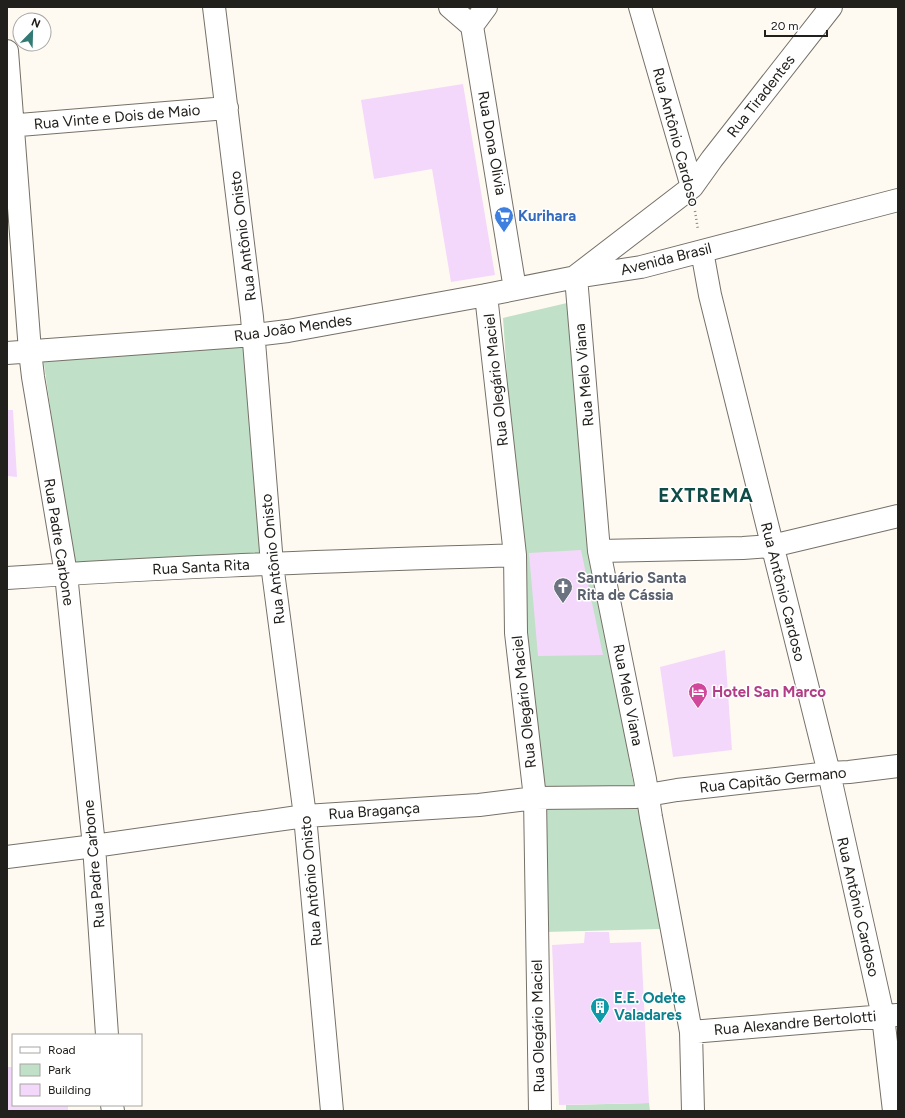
<svg xmlns="http://www.w3.org/2000/svg" width="905" height="1118" font-family="Figtree,sans-serif">
<rect width="100%" height="100%" fill="#fffaf1"/>
<!-- green -->
<path fill="#c0e0c7" d="M567 303 591 550 660 929 545 932 503 318Z
M249 343 263 557 73 567 43 357Z
M649 1103 650 1111H566V1105Z"/>
<!-- building -->
<path fill="#f4d8fb" d="M463 84 495 275 451 282 432 169 374 179 361 100Z
M7 410H13L17 477 7 476Z
M581 550 603 655 538 656 529 553Z
M725 650 732 750 673 757 660 667Z
M585 932H609L610 943 641 942 649 1103 559 1105 552 945 584 943Z
M7 1067H13V1105H68V1111H7Z"/>
<g fill="none" stroke-linecap="round" stroke-linejoin="round">
<!-- minor casing -->
<g stroke="#767168" stroke-width="24">
<path id="minor" d="M214 7 252 317 272 564 305 816 332 1111
M450 7 472 26 515 289
M640 7 692 187
M472 26 486 7
M7 51 30 351 33 377 66 574 94 846 107 1035
M7 126 227 108
M702 251 710 295 829 773 883 1016 894 1111
M576 276 692 187 712 159 831 7
M576 277 599 551 645 779 651 817 691 1032 693 1111
M486 295 515 555 516 633 535 798 540 1111
M7 353 254 335 288 331 486 295 576 277 641 267 898 200
M599 551 743 548 772 546 898 516
M7 578C176 566 346 561 515 555
M7 857 94 846 305 816 479 805 535 798 636 797 677 790 829 773 849 772 898 766
M691 1032 897 1015
M112 1105 113 1111"/>
</g>
<!-- path -->
<path stroke="#8d8983" stroke-width="2.5" stroke-dasharray="1 3" stroke-linecap="butt" d="M695 211 698 230"/>
<!-- minor -->
<use href="#minor" stroke="#fff" stroke-width="22"/>
</g>
<!-- icons -->
<defs>
<g id="supermarket-pin" transform="scale(1)"><path d="M0 17L-7.5 6A9.5 9.5 0 1 1 7.5 6Z" fill="#3f7fe0" stroke="#fff"/><path d="M-6-5.5h2.5l.6 2H6L4.5 2H-2.5L-4.4-4H-6ZM-1.5 3.2a1.3 1.3 0 1 0 .1 0ZM3 3.2a1.3 1.3 0 1 0 .1 0Z" fill="#fff"/></g>
<g id="church-pin" transform="scale(1)"><path d="M0 17L-7.5 6A9.5 9.5 0 1 1 7.5 6Z" fill="#6b7280" stroke="#fff"/><path d="M-1.2-6h2.4v3.5h3.3v2.4h-3.3V6h-2.4V-.1h-3.3v-2.4h3.3Z" fill="#fff"/></g>
<g id="hotel-pin" transform="scale(1)"><path d="M0 17L-7.5 6A9.5 9.5 0 1 1 7.5 6Z" fill="#d1479c" stroke="#fff"/><path d="M-6-4.5h1.5V1H6V5H4.5V3h-9V5H-6ZM-4 0a1.8 1.8 0 1 1 3.6 0ZM.5 0V-2.5h3Q6-2.5 6 0Z" fill="#fff"/></g>
<g id="building-pin" transform="scale(1)"><path d="M0 17L-7.5 6A9.5 9.5 0 1 1 7.5 6Z" fill="#0f9aa8" stroke="#fff"/><path d="M-4-6H4V6H1V3H-1V6H-4ZM-2.5-4.3h1.7v1.8h-1.7ZM.8-4.3h1.7v1.8H.8ZM-2.5-1h1.7V.8h-1.7ZM.8-1h1.7V.8H.8Z" fill="#fff"/></g>
</defs>
<g fill-rule="evenodd">
<use href="#supermarket-pin" x="504" y="216"/>
<use href="#church-pin" x="563" y="587"/>
<use href="#hotel-pin" x="698" y="692"/>
<use href="#building-pin" x="600" y="1007"/>
</g>
<g text-anchor="middle" dominant-baseline="central" stroke-width="3" stroke-linejoin="round" paint-order="stroke">
<!-- street labels -->
<g font-size="15" fill="#22201c" stroke="#fff">
<text transform="translate(761 96) rotate(-52)">Rua Tiradentes</text>
<text transform="translate(117 117) rotate(-5)">Rua Vinte e Dois de Maio</text>
<text transform="translate(676 137) rotate(75)">Rua Antônio Cardoso</text>
<text transform="translate(492 143) rotate(80)">Rua Dona Olivia</text>
<text transform="translate(243 236) rotate(-97)">Rua Antônio Onisto</text>
<text transform="translate(666 259) rotate(-14)">Avenida Brasil</text>
<text transform="translate(293 328) rotate(-8)">Rua João Mendes</text>
<text transform="translate(584 375) rotate(-95)">Rua Melo Viana</text>
<text transform="translate(496 380) rotate(-96)">Rua Olegário Maciel</text>
<text transform="translate(59 542) rotate(81)">Rua Padre Carbone</text>
<text transform="translate(273 559) rotate(-96)">Rua Antônio Onisto</text>
<text transform="translate(201 567) rotate(-3)">Rua Santa Rita</text>
<text transform="translate(783 592) rotate(76)">Rua Antônio Cardoso</text>
<text transform="translate(628 695) rotate(79)">Rua Melo Viana</text>
<text transform="translate(524 702) rotate(-96)">Rua Olegário Maciel</text>
<text transform="translate(773 780) rotate(-6)">Rua Capitão Germano</text>
<text transform="translate(374 811) rotate(-4)">Rua Bragança</text>
<text transform="translate(94 864) rotate(-95)">Rua Padre Carbone</text>
<text transform="translate(311 881) rotate(-95)">Rua Antônio Onisto</text>
<text transform="translate(858 907) rotate(77)">Rua Antônio Cardoso</text>
<text transform="translate(795 1023) rotate(-5)">Rua Alexandre Bertolotti</text>
<text transform="translate(538 1026) rotate(-91)">Rua Olegário Maciel</text>
</g>
<!-- shop labels -->
<g font-size="15" font-weight="bold" fill="#366cbe" stroke="#fff" text-anchor="start">
<text x="518" y="216">Kurihara</text>
</g>
<!-- worship labels -->
<g font-size="15" font-weight="bold" fill="#5b616d" stroke="#fff" text-anchor="start">
<text x="577" y="578">Santuário Santa<tspan x="577" dy="17">Rita de Cássia</tspan></text>
</g>
<!-- hotel labels -->
<g font-size="15" font-weight="bold" fill="#b23c85" stroke="#fff" text-anchor="start">
<text x="712" y="692">Hotel San Marco</text>
</g>
<!-- culture labels -->
<g font-size="15" font-weight="bold" fill="#0d838f" stroke="#fff" text-anchor="start">
<text x="614" y="998">E.E. Odete<tspan x="614" dy="17">Valadares</tspan></text>
</g>
<!-- district labels -->
<g font-size="19" font-weight="bold" letter-spacing="1" fill="#0f4c48" stroke="#fff">
<text x="706" y="495">EXTREMA</text>
</g>
</g>
<!-- border -->
<rect width="905" height="1118" fill="none" stroke="#22201c" stroke-width="16"/>
<!-- legend -->
<rect x="12" y="1034" width="130" height="72" fill="#ffffff" stroke="#a7a6a4"/>
<rect x="20" y="1047" width="20" height="6" fill="#ffffff" stroke="#a7a6a4"/>
<text x="48" y="1054" font-size="12" fill="#22201c">Road</text>
<rect x="20" y="1064" width="20" height="12" fill="#c0e0c7" stroke="#a7a6a4"/>
<text x="48" y="1074" font-size="12" fill="#22201c">Park</text>
<rect x="20" y="1084" width="20" height="12" fill="#f4d8fb" stroke="#a7a6a4"/>
<text x="48" y="1094" font-size="12" fill="#22201c">Building</text>
<!-- north arrow -->
<g transform="translate(32 32) rotate(23)"><circle r="19" fill="#ffffff" stroke="#a7a6a4"/>
<path d="M0-3L7 15L0 10L-7 15Z" fill="#327a74"/>
<text y="-6" font-size="11" font-weight="bold" text-anchor="middle" fill="#22201c">N</text>
</g>
<!-- scale -->
<path d="M765 30v6h62v-6" fill="none" stroke="#22201c" stroke-width="2"/>
<text x="771" y="30" font-size="12" fill="#22201c" stroke="#ffffff" stroke-width="3" paint-order="stroke">20 m</text>
</svg>
